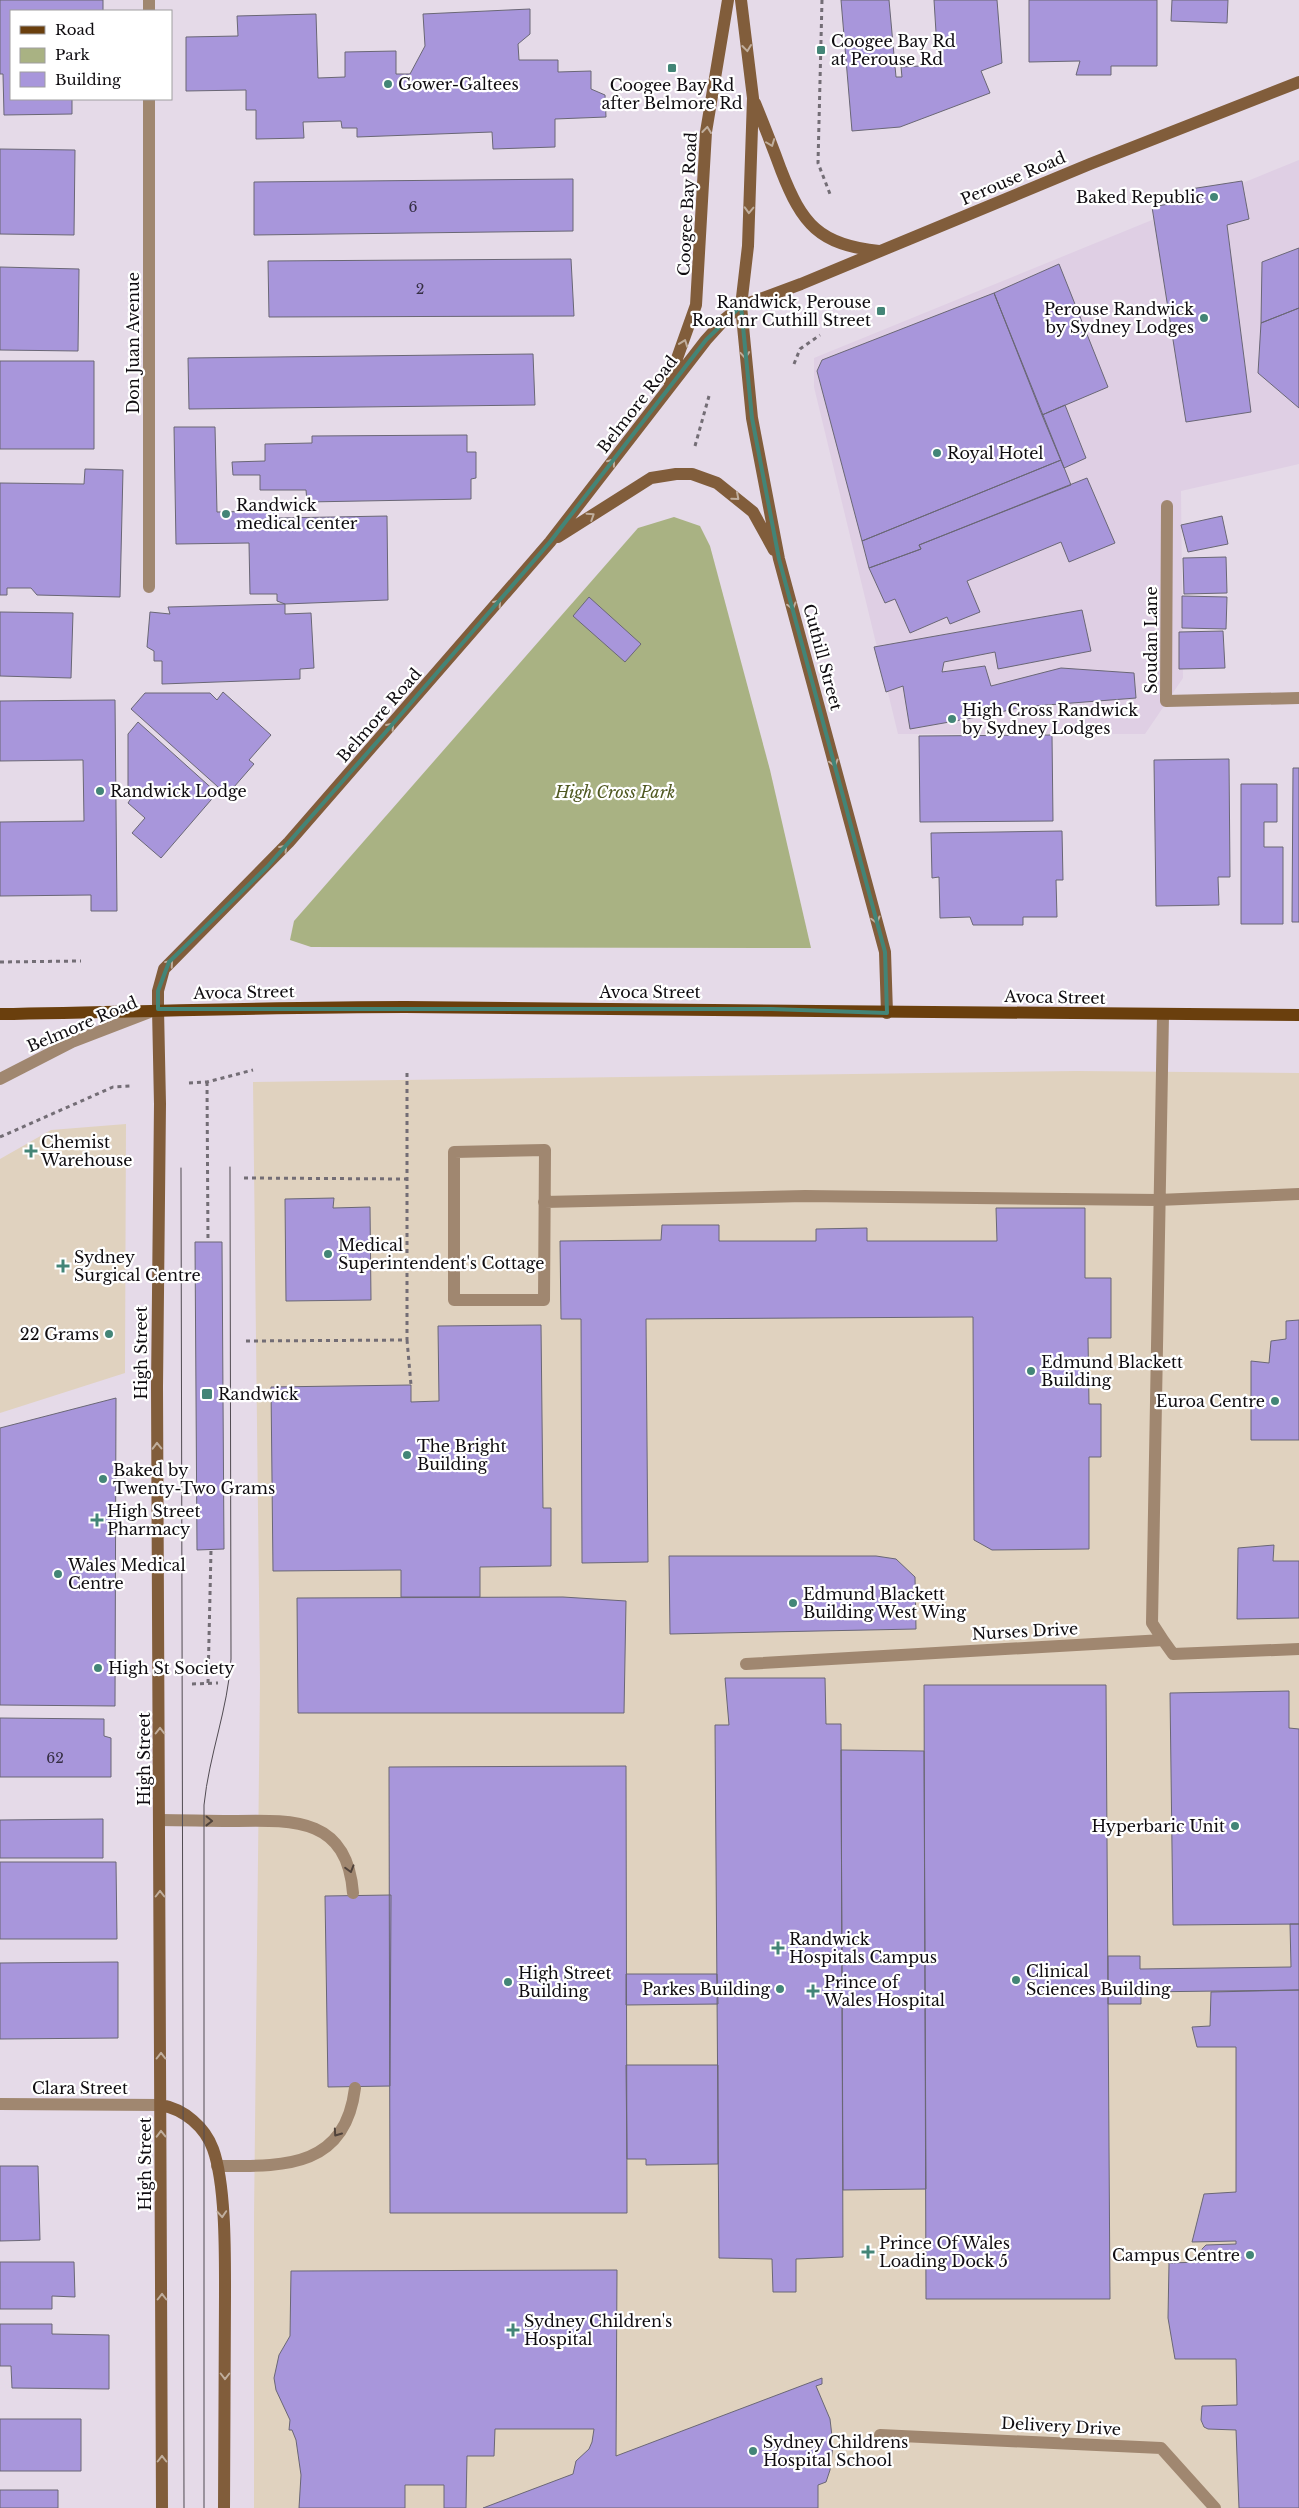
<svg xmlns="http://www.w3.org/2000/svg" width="1299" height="2508" font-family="'Libre Baskerville',serif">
<rect width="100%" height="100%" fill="#e5dae8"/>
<!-- built -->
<path fill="#dfcfe4" d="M1299 160V464L1181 491 1183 678 1145 734H898L814 387V358Z"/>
<!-- medical -->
<path fill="#e0d2bf" d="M1077 1071 1299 1073V2508H254V2216L260 1681 253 1082Z
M126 1124 125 1373 0 1413V1159L51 1130Z"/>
<!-- green -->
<path fill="#a9b283" d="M674 517 700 526 710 546 770 770 811 948 311 947 290 940 294 921 638 528Z"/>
<!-- building -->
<path fill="#a896db" stroke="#6a6775" d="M0 0H103V11H11V99H72V114L4 115 3 74H0Z
M841 0H889L896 77H902L901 67 938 65 934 0H997L1002 63 981 71 990 93 900 127 852 131Z
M1029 0H1157V66H1111V75H1076L1080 61 1029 62Z
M1172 0H1228L1227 23 1171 21Z
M530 9V34L518 44 519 60H558V72L591 71V89L605 95 606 117 555 119V147L493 149 492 132 357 137V128H342L341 121 303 122 304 138 256 139V110H246V90L186 91V37L238 36 237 16 316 14 318 78 345 77V52L396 51V74H410L425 46 423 14Z
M0 149 75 150 74 235 0 234Z
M573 179V231L254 235V182Z
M1242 181 1249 219 1227 225 1251 412 1186 422 1152 207 1185 201 1184 190Z
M1299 248V308L1261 323 1262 262Z
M571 259 574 316 269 317 268 261Z
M1059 264 1108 387 1042 415 994 293Z
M0 267 79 269 78 351 0 350Z
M994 293 1061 460 862 541 817 371 822 360Z
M1299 308V408L1258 373 1261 323Z
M533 354 535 405 189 409 188 358Z
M0 361H94V449H0Z
M1065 405 1086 458 1064 468 1042 415Z
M174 427H215L217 512 276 511 277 518 387 516 388 600 285 604 277 601V594H250L249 543 176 544Z
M467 435V452H476V478L471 479V499L307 502 306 490H260V475H233L232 462 265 461V444L312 443V436Z
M1061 460 1071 485 919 545 921 549 869 568 862 541Z
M85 469 123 470 120 597 37 595 31 588H7V595H0V483L84 484Z
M1087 478 1115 543 1069 562 1061 542 967 581 980 612 950 624 947 617 910 633 895 599 885 603 869 568 921 549 919 545Z
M1222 516 1228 544 1188 552 1181 525Z
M1226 557 1227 593 1184 594 1183 558Z
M1182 596 1227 597 1226 629 1182 628Z
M589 597 641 644 625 662 573 616Z
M285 604V614L311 613 314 668 300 669V679L162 684V661H154V651L147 647 150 612 170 614 168 607Z
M1082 610 1091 651 998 669 995 652 944 662 942 672 985 666 991 686 1061 668 1134 673 1136 698 1021 707 989 715 910 729 903 686 886 692 874 647Z
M0 612 73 613 71 678 0 676Z
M1223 631 1225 668 1179 669V632Z
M223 692 271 735 249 760 254 764 227 795 131 709 145 693H210L217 700Z
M115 700 117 911H91V895L0 896V822L84 821 83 760 0 761V701Z
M138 722 217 793 161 858 132 833 145 818 128 803 133 795 128 790V734Z
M1052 735 1053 821 920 822 919 736Z
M1229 759 1230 877H1218L1219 905 1156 906 1154 760Z
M1293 768H1299V922H1292Z
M1241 784H1277V822H1264V847H1283V924H1241Z
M1062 831 1063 880H1056L1057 917H1023V925H973L970 917 940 918 939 877 932 878 931 833Z
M334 1198 333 1208 370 1207 371 1300 286 1301 285 1199Z
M996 1208H1085V1278H1111V1338H1088L1089 1404H1101V1457H1089V1549L992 1550 974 1540 973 1317 646 1319 648 1562 582 1563 581 1319H561L560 1241 661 1240 662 1225H719V1241H816V1229L867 1228V1241H997Z
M195 1242H222L224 1549 197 1550Z
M1299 1320V1440H1251V1361L1269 1363 1271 1341 1286 1339V1321Z
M541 1325 543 1508H551V1566L480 1567V1597H401V1570L273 1571 271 1387 411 1385V1402L439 1401 438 1326Z
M116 1398 115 1706 0 1705V1428Z
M1274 1545 1273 1561H1299V1618L1237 1619 1238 1548Z
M669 1556H876L896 1559 915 1577 916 1629 670 1634Z
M563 1597 626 1601 624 1713H298L297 1598Z
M725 1678H825L826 1724H841L843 2257 796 2259V2292H773L772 2259 719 2258 715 1725H729Z
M924 1685H1106L1110 2299H926Z
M1289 1691V1728L1299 1729V1924L1173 1925 1170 1693Z
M0 1718 104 1719V1736L111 1738V1777H0Z
M841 1750 924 1751 926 2189 843 2190Z
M626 1766 627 2213H390L389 1767Z
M103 1819V1858H0V1820Z
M0 1862H116L117 1939H0Z
M391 1895 390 2086 328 2087 325 1896Z
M1290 1924H1299V1990L1141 1992V2004H1108V1956H1140V1969L1291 1967Z
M118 1962V2038L0 2039V1963Z
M626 1974H717L718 2004 626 2005Z
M1299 1990V2508H1239L1236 2430 1208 2429 1204 2427 1201 2420 1202 2406 1237 2405 1236 2359H1175L1168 2318 1169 2263 1201 2262 1202 2249 1206 2245 1236 2244V2241L1192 2242 1204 2194 1236 2192V2047H1197L1192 2027 1210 2026 1211 1992Z
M626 2065H718V2164L646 2165V2159H627Z
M0 2166H38L40 2240 0 2241Z
M0 2262H74L75 2297 52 2296V2309H0Z
M617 2270 616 2456 822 2378V2384L816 2386 830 2419 833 2445 830 2470 826 2482 818 2485V2508H483L573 2474 576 2461 589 2449 592 2442 594 2429H495L494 2456H467L466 2508H444V2485H405V2508H299L301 2475 296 2440 292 2430H289L290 2420 276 2390 274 2378 279 2355 290 2336 291 2271Z
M0 2324H52V2334L109 2335V2389L12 2388 11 2366H0Z
M0 2419H81V2471H0Z
M0 2490H58V2508H0Z"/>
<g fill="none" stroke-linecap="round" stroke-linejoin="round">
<!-- path -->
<path stroke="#736d75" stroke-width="3" stroke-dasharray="4 4" stroke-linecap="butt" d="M822 0 818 163 830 194
M794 364 800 349 820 335
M695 446 709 396
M0 962 81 961
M207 1082 208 1242
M189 1083 207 1082 253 1070
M0 1137 113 1087 131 1086
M244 1178 408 1179
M407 1340 411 1385
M246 1341 407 1340V1070
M208 1683 211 1550
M192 1684 218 1683"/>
<!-- lane -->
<path stroke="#a08770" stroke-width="12" d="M1163 1015 1152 1623 1163 1640
M545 1150 544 1300H454V1152Z
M544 1202 805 1196 1158 1200 1299 1194
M746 1664 1163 1640 1173 1654 1299 1649
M160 1820C184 1820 207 1821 230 1821 292 1820 347 1816 353 1893
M217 2166C281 2166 345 2170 355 2088
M880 2435 1161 2448 1215 2508"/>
<!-- street -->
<path stroke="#a08770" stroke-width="12" d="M149 11V0
M1167 506 1166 701 1299 698
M149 587V99
M0 1079 72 1042 150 1012
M0 2104 161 2105"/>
<!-- secondary -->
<path stroke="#815d3b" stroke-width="12" d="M741 0 753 98 748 246 741 306 752 418 779 559 885 952 887 1013
M755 103C764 125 773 148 781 170 802 224 819 245 879 251
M669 381 696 305 706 132 728 0
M558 537 651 478 676 474H692L717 483 753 512 774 550
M161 2105C184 2109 205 2127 213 2149 226 2185 225 2257 225 2296 225 2367 224 2437 224 2508
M162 2508 157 1387 160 1104 158 1009V991L164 969 289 842 550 542 706 340 725 319 741 306 801 284 1090 164 1299 82"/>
<!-- primary -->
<path stroke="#6a3f0d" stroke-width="12" d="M0 1014C135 1012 270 1007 405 1007 703 1008 1001 1015 1299 1015"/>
<!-- tram -->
<path stroke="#514b52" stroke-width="1" d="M181 1168 184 2508
M204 2508V1805C209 1755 228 1709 231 1659L230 1167"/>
</g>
<!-- one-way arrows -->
<defs><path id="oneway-chevron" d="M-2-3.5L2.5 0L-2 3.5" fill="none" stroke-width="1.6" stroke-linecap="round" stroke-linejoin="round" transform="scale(1.25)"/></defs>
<g stroke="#c0ae9d">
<use href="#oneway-chevron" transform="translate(747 48) rotate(83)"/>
<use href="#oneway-chevron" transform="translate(707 130) rotate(-83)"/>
<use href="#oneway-chevron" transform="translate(771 143) rotate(69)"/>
<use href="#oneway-chevron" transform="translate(749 210) rotate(92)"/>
<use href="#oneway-chevron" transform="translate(684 343) rotate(-70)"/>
<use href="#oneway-chevron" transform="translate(745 355) rotate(85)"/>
<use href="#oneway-chevron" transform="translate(612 462) rotate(-52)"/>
<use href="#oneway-chevron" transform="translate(736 497) rotate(41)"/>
<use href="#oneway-chevron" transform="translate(591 516) rotate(-33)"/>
<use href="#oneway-chevron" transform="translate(498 603) rotate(-49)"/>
<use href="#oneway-chevron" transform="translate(792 606) rotate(75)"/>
<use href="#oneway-chevron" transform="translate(391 726) rotate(-49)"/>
<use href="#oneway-chevron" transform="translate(834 763) rotate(75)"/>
<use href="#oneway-chevron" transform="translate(284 848) rotate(-48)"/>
<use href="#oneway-chevron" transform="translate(876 920) rotate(75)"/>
<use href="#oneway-chevron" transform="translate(170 963) rotate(-50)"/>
<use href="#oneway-chevron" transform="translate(157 1446) rotate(-91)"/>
<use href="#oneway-chevron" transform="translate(160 1731) rotate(-90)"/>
<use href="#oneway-chevron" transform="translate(160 1894) rotate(-90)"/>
<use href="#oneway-chevron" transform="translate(161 2056) rotate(-90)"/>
<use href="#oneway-chevron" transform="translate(161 2134) rotate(-91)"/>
<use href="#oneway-chevron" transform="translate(222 2214) rotate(86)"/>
<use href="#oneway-chevron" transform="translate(162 2297) rotate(-90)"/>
<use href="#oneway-chevron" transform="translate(225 2376) rotate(90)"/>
<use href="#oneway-chevron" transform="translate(162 2459) rotate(-90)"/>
</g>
<g stroke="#50433b">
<use href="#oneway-chevron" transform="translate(209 1821) rotate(1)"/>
<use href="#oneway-chevron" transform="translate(350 1869) rotate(74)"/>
<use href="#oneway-chevron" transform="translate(337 2133) rotate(125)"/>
</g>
<!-- marked area -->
<path fill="none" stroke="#438577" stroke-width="4" stroke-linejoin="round" d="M741 306 752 418 779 559 885 952 887 1013 771 1009H158V991L169 962 267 867 384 734 550 542 706 340Z"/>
<!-- markers -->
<g fill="#438577" stroke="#fff" stroke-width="2">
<rect x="816" y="45" width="10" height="10" rx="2.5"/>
<rect x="667" y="63" width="10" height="10" rx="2.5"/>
<circle cx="388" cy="84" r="5"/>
<circle cx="1214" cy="197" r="5"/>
<rect x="876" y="306" width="10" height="10" rx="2.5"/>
<circle cx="1204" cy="318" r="5"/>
<circle cx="937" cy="453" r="5"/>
<circle cx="226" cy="514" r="5"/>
<circle cx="952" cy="719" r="5"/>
<circle cx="100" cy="791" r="5"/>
<path d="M28.5 1143.5h5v5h5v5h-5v5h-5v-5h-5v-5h5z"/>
<circle cx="328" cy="1254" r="5"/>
<path d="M60.5 1258.5h5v5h5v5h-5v5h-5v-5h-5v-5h5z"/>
<circle cx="109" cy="1334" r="5"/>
<circle cx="1031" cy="1371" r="5"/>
<rect x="201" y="1388" width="12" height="12" rx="2.5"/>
<circle cx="1275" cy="1401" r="5"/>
<circle cx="407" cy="1455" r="5"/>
<circle cx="103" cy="1479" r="5"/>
<path d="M94.5 1512.5h5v5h5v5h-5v5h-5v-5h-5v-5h5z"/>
<circle cx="58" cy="1574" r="5"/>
<circle cx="793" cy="1603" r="5"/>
<circle cx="98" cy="1668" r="5"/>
<circle cx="1235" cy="1826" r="5"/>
<path d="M775.5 1940.5h5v5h5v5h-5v5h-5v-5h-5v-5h5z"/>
<circle cx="1016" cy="1980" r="5"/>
<circle cx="508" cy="1982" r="5"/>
<circle cx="780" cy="1989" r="5"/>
<path d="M810.5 1983.5h5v5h5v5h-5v5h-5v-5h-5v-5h5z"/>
<path d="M865.5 2244.5h5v5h5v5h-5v5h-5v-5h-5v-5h5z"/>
<circle cx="1250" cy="2255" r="5"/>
<path d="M510.5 2322.5h5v5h5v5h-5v5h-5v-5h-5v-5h5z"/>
<circle cx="753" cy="2451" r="5"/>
</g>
<g text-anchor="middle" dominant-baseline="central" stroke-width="4.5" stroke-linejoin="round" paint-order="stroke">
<!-- number labels -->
<g font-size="14" fill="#352e43">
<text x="413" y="207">6</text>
<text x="420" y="289">2</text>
<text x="55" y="1758">62</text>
</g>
<!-- poi labels -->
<g font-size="16" fill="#0f0c10" stroke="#fff" text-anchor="start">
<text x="831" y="41">Coogee Bay Rd<tspan x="831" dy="18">at Perouse Rd</tspan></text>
<text x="398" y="84">Gower-Galtees</text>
<text x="672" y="85" text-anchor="middle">Coogee Bay Rd<tspan x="672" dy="18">after Belmore Rd</tspan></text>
<text x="1204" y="197" text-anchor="end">Baked Republic</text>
<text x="871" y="302" text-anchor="end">Randwick, Perouse<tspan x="871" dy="18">Road nr Cuthill Street</tspan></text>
<text x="1194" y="309" text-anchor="end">Perouse Randwick<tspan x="1194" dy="18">by Sydney Lodges</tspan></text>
<text x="947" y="453">Royal Hotel</text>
<text x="236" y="505">Randwick<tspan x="236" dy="18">medical center</tspan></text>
<text x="962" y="710">High Cross Randwick<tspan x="962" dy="18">by Sydney Lodges</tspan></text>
<text x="110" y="791">Randwick Lodge</text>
<text x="41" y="1142">Chemist<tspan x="41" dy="18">Warehouse</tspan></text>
<text x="338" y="1245">Medical<tspan x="338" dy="18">Superintendent's Cottage</tspan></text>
<text x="74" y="1257">Sydney<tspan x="74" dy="18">Surgical Centre</tspan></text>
<text x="99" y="1334" text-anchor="end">22 Grams</text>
<text x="1041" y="1362">Edmund Blackett<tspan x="1041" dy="18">Building</tspan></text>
<text x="218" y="1394">Randwick</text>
<text x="1265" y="1401" text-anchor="end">Euroa Centre</text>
<text x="417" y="1446">The Bright<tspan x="417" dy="18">Building</tspan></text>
<text x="113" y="1470">Baked by<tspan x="113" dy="18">Twenty-Two Grams</tspan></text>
<text x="107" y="1511">High Street<tspan x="107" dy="18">Pharmacy</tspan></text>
<text x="68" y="1565">Wales Medical<tspan x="68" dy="18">Centre</tspan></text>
<text x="803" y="1594">Edmund Blackett<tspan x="803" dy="18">Building West Wing</tspan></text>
<text x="108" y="1668">High St Society</text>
<text x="1225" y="1826" text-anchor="end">Hyperbaric Unit</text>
<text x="789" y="1939">Randwick<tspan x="789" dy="18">Hospitals Campus</tspan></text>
<text x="1026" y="1971">Clinical<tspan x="1026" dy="18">Sciences Building</tspan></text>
<text x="518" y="1973">High Street<tspan x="518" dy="18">Building</tspan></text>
<text x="824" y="1982">Prince of<tspan x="824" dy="18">Wales Hospital</tspan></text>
<text x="770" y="1989" text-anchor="end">Parkes Building</text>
<text x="879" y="2243">Prince Of Wales<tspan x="879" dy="18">Loading Dock 5</tspan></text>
<text x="1240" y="2255" text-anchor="end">Campus Centre</text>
<text x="524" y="2321">Sydney Children's<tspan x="524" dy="18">Hospital</tspan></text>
<text x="763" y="2442">Sydney Childrens<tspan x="763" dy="18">Hospital School</tspan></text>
</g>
<!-- street labels -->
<g font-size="16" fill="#0f0c10" stroke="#fff">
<text transform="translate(1013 178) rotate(-23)">Perouse Road</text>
<text transform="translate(687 204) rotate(-87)">Coogee Bay Road</text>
<text transform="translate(133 343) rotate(-90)">Don Juan Avenue</text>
<text transform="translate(637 404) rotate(-52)">Belmore Road</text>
<text transform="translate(1151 640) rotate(-90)">Soudan Lane</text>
<text transform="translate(823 657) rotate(75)">Cuthill Street</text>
<text transform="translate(379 715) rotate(-49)">Belmore Road</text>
<text transform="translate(244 992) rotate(-1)">Avoca Street</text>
<text x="650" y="992">Avoca Street</text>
<text transform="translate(1055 997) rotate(1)">Avoca Street</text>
<text transform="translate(82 1024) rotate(-23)">Belmore Road</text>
<text transform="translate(141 1353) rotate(-90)">High Street</text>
<text transform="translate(1025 1631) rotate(-3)">Nurses Drive</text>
<text transform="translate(144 1759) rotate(-90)">High Street</text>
<text x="80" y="2088">Clara Street</text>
<text transform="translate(145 2164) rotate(-90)">High Street</text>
<text transform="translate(1061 2426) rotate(3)">Delivery Drive</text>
</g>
<!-- park labels -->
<g font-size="16" font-style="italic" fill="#4f5821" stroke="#fff">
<text x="615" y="792">High Cross Park</text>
</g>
</g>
<!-- legend -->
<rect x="10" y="10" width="162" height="90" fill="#ffffff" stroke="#9f9e9f"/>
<rect x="20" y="26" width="25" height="8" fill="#6a3f0d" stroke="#9f9e9f"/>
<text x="55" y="35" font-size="15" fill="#0f0c10">Road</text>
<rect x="20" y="48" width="25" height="15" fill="#a9b283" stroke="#9f9e9f"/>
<text x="55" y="60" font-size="15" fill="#0f0c10">Park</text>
<rect x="20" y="72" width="25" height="15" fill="#a896db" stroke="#9f9e9f"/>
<text x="55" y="85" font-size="15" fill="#0f0c10">Building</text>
</svg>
